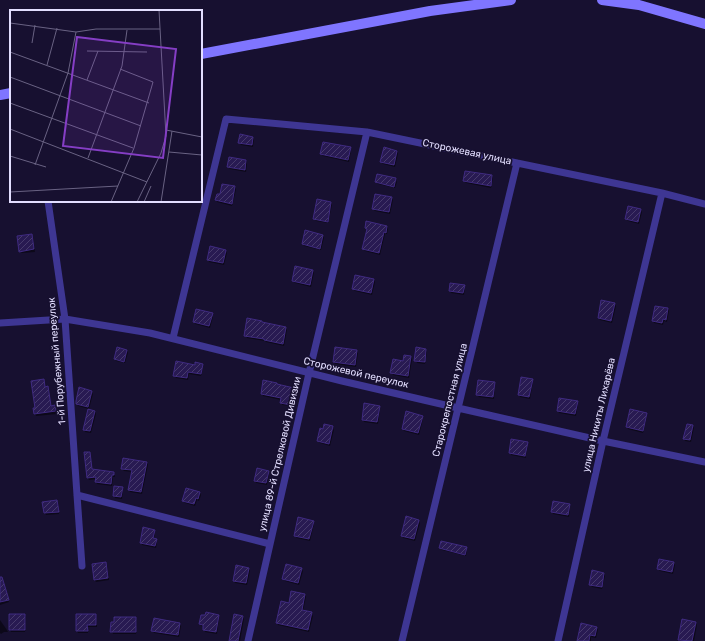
<svg xmlns="http://www.w3.org/2000/svg" width="705" height="641" font-family="Rubik,sans-serif">
<defs>
<pattern id="building-hatch" width="6" height="6" patternUnits="userSpaceOnUse"><rect width="6" height="6" fill="#281a52"/><path d="M-1 1l2-2M0 6l6-6M5 7l2-2" fill="none" stroke="#473b6c"/></pattern>
</defs>
<rect width="100%" height="100%" fill="#171030"/>
<!-- shadow -->
<path fill="#0007" d="M253 138 254 140 253 147 241 145 239 142Z
M350 148 351 151 349 162 323 156 321 154Z
M397 151 398 154 395 167 383 164 381 162Z
M246 161 247 164 246 172 230 169 228 167Z
M492 176 493 178 491 188 466 183 464 181Z
M395 179 397 182 395 188 378 184 376 182Z
M235 187 236 190 232 206 217 202 216 200 221 195Z
M391 198 393 200 390 214 375 211 373 209Z
M331 203 332 205 328 223 316 221 315 219Z
M640 210 642 212 639 224 628 221 626 219Z
M387 226 388 229 387 234H385L380 255 365 251 363 249 368 231 366 228Z
M31 235 33 237 35 252 22 253 20 251Z
M323 236 324 238 321 250 304 246 303 244Z
M225 251 227 253 224 265 209 262 208 259Z
M312 271 314 273 311 287 295 283 293 281Z
M374 280 375 282 372 295 355 291 353 289Z
M464 286 465 288 464 295 451 293 450 291Z
M614 304 616 306 612 323 600 320 599 318Z
M668 309 669 311 667 322 664 321 663 325 654 323 653 321Z
M212 314 213 317 210 328 195 324 194 322Z
M262 321 263 323 285 328 287 330 284 346 266 342 265 341 247 338 246 336Z
M118 348 127 351 128 353 125 363 116 361 115 359Z
M425 349 427 352 425 364 417 363 416 360Z
M356 351 358 353 356 367 335 364 334 362Z
M411 357 412 360 409 378 393 375 392 373Z
M202 365 203 367 201 376 189 374 188 380 176 378 174 375 195 366Z
M532 380 533 382 530 399 520 397 519 395Z
M494 383 495 385 494 399 479 397 477 395Z
M278 385 294 388 295 391 292 406 282 405 281 402V400L263 396 262 394Z
M45 387H47L49 389 51 407 55 406 57 414 36 416 34 409H36Z
M91 392 93 394 89 409 78 406 77 404Z
M577 402 578 404 576 416 559 413 558 411Z
M379 407 380 409 378 424 364 422 363 420Z
M95 411 96 414 91 433 85 432 84 429Z
M646 414 647 416 643 433 628 429 627 427Z
M422 417 423 419 419 435 404 431 403 429Z
M692 426 694 428 691 442 685 441 684 439Z
M332 427 334 430 330 446 320 443 318 441Z
M527 442 528 445 526 455 510 452Z
M89 453 90 455 92 470 114 473 115 477H113L112 486 97 484 96 482V479L89 480 88 478Z
M511 454 526 457V458L511 455Z
M147 462 148 465 142 494 130 492 129 490 133 472 124 471 122 469Z
M268 472 269 474 267 485 256 483 255 481Z
M122 488 123 490 122 499 115 498 114 495Z
M200 493 201 495 199 501 197 500 195 506 185 503 183 501Z
M57 501 58 503 59 514 46 515 45 513 43 503Z
M569 505 570 507 569 517 553 514 552 512Z
M418 521 420 523 415 541 403 538 402 536Z
M313 522 314 524 310 541 297 538 295 536Z
M154 531 155 533 154 539 156 540 157 542 156 548 142 545 141 543Z
M440 548H466L467 550 466 556 442 550Z
M106 563 107 565 109 580 96 582 94 579Z
M673 563 675 565 673 574 660 571 658 569Z
M301 568 303 571 299 585 285 581 284 579Z
M249 569 250 571 247 585 235 583 234 581Z
M604 573 605 576 602 589 592 587 590 584Z
M0 587 5 588 9 602 0 605Z
M305 595 306 597 303 611 311 613 313 616 309 632 278 625 277 623 290 604Z
M24 615 26 617 25 632H11L10 630Z
M95 615 96 617 97 627H88V633H78L77 631Z
M218 616 219 618 217 634 205 632 204 629V627L201 626 200 624Z
M242 617 244 619 240 641H230Z
M135 618 137 621 136 634H113L112 631 115 623Z
M0 620 7 630 8 632H4L1 634 0 633Z
M695 623 697 625 694 641H680L679 640Z
M179 624 181 626 179 637 154 633 152 630Z
M597 628 598 630 596 638 591 637V641H578Z"/>
<!-- building -->
<path fill="url(#building-hatch)" stroke="#3f2a81" d="M240 134 253 137 252 145 238 143Z
M323 142 351 147 348 160 320 154Z
M384 147 397 151 394 165 380 162Z
M229 157 246 160 245 170 227 167Z
M465 171 492 175 491 186 463 181Z
M377 174 396 178 394 187 375 182Z
M222 184 235 186 232 204 215 200 217 194H220Z
M375 194 392 197 389 212 372 209Z
M317 199 331 202 328 222 313 219Z
M628 206 641 209 638 222 625 219Z
M366 221 387 226 386 233 384 232 379 253 362 249 367 229 365 228Z
M305 230 323 235 320 249 302 244Z
M32 234 34 249 19 252 17 236Z
M210 246 226 250 223 263 207 260Z
M295 266 313 270 310 285 292 281Z
M355 275 374 279 371 293 352 289Z
M450 283 465 285 463 293 449 291Z
M601 300 615 303 611 321 598 318Z
M655 306 668 308 666 320 663 319 662 323 652 321Z
M196 309 213 313 209 326 193 322Z
M247 318 262 321V322L286 327 283 344 264 340V339L244 336Z
M117 347 127 350 124 362 114 359Z
M335 347 357 350 355 365 333 362Z
M416 347 426 349 425 362 414 361Z
M404 355 411 356 408 376 390 373 393 359 403 361Z
M176 361 195 365V362L203 364 201 374 188 372 187 378 173 376Z
M521 377 533 379 529 397 518 395Z
M44 379 45 387 48 386 51 406 55 405 56 411 34 414 33 408H35L31 381Z
M263 380 277 383V384L294 388 291 405 280 403 281 398 261 394Z
M478 380 495 382 493 397 476 395Z
M79 387 92 391 88 407 76 404V401Z
M559 398 578 401 575 414 557 411Z
M364 403 380 406 377 422 362 420Z
M88 409 95 411 90 431 83 430Z
M630 409 647 413 643 431 626 427Z
M406 411 423 416 418 433 402 429Z
M324 424 333 426 329 444 317 441 320 428 323 429Z
M687 424 693 425 690 440 683 439Z
M511 439 528 442 525 456 509 453Z
M84 452H90L92 469 114 472V475H112L111 484 95 482 96 477 87 478Z
M123 458 147 462 141 492 128 490 132 470 121 469Z
M257 468 269 471 266 483 254 481Z
M114 486 123 487 121 497 113 496Z
M186 488 200 492 198 499 196 498 194 504 182 501Z
M57 500 59 512 44 513 42 502Z
M553 501 570 504 568 515 551 512Z
M406 516 419 520 414 539 401 536Z
M298 517 314 521 309 539 294 536Z
M143 527 155 530 153 538 157 539 155 546 140 543Z
M441 541 467 547 465 555 439 548Z
M659 559 674 562 672 572 657 569Z
M106 562 108 578 94 580 92 564Z
M286 564 302 568 298 583 282 579Z
M236 565 249 568 246 583 233 581Z
M592 570 604 573 602 587 589 585Z
M0 577H2L9 600 0 602Z
M291 591 305 594 302 610 312 612 308 630 276 623 281 601 289 603Z
M206 612 219 615 216 632 203 630V625L199 624 201 615H205Z
M9 614H25V630H9Z
M76 614H96V625H87L88 631H76Z
M234 614 243 616 238 641H229Z
M114 617H136V632H110L111 622H114Z
M154 618 180 623 178 635 151 631Z
M682 619 696 622 692 641 678 640Z
M581 623 597 627 595 636 590 635 589 641H577Z"/>
<g fill="none" stroke-linecap="round" stroke-linejoin="round">
<!-- street -->
<path stroke="#3e3693" stroke-width="7" d="M48 201 65 319 77 495 82 566
M0 323 65 319 150 333 342 381 458 408 603 441 705 462
M173 338 226 119 367 132 662 193 705 204
M77 495 270 544
M248 641 309 373 367 132
M402 641 517 163
M558 641 603 441 662 193"/>
<!-- secondary -->
<path stroke="#7f75ff" stroke-width="10" d="M602 0 639 5 705 24
M201 54 430 11 511 0
M0 95 11 93"/>
</g>
<g text-anchor="middle" dominant-baseline="central" stroke-width="3.5" stroke-linejoin="round" paint-order="stroke">
<!-- street labels -->
<g font-size="10" fill="#e3deff" stroke="#171030">
<text transform="translate(467 152) rotate(12)">Сторожевая улица</text>
<text transform="translate(57 361) rotate(-95)">1-й Порубежный переулок</text>
<text transform="translate(356 373) rotate(13)">Сторожевой переулок</text>
<text transform="translate(450 400) rotate(-76)">Старокрепостная улица</text>
<text transform="translate(599 415) rotate(-77)">улица Никиты Лихарёва</text>
<text transform="translate(280 454) rotate(-77)">улица 89-й Стрелковой Дивизии</text>
</g>
</g>
<!-- overview -->
<g transform="translate(10 10)">
<rect width="192" height="192" fill="#171030"/>
<path fill="none" stroke="#696283" stroke-width="1" d="M0 13 66 22 86 19H150M22 33 25 15M77 41 137 42M0 42 139 93M37 55 47 18M0 67 131 116M77 70 88 41M0 93 123 138M0 119 137 172M156 120 192 127M159 142 192 145M0 146 36 157M78 148 112 56 117 20M25 155 58 63 66 22M0 182 108 176M101 192 124 138 143 72 110 59M127 192 151 143 156 126 149 0M134 192 141 176M151 192 162 121"/>
<path fill="#853ec5" fill-opacity="0.15" stroke="#853ec5" stroke-width="2" d="M67 27 166 39 153 148 53 136Z"/>
<rect width="192" height="192" fill="none" stroke="#e3deff" stroke-width="2"/>
</g>
</svg>
